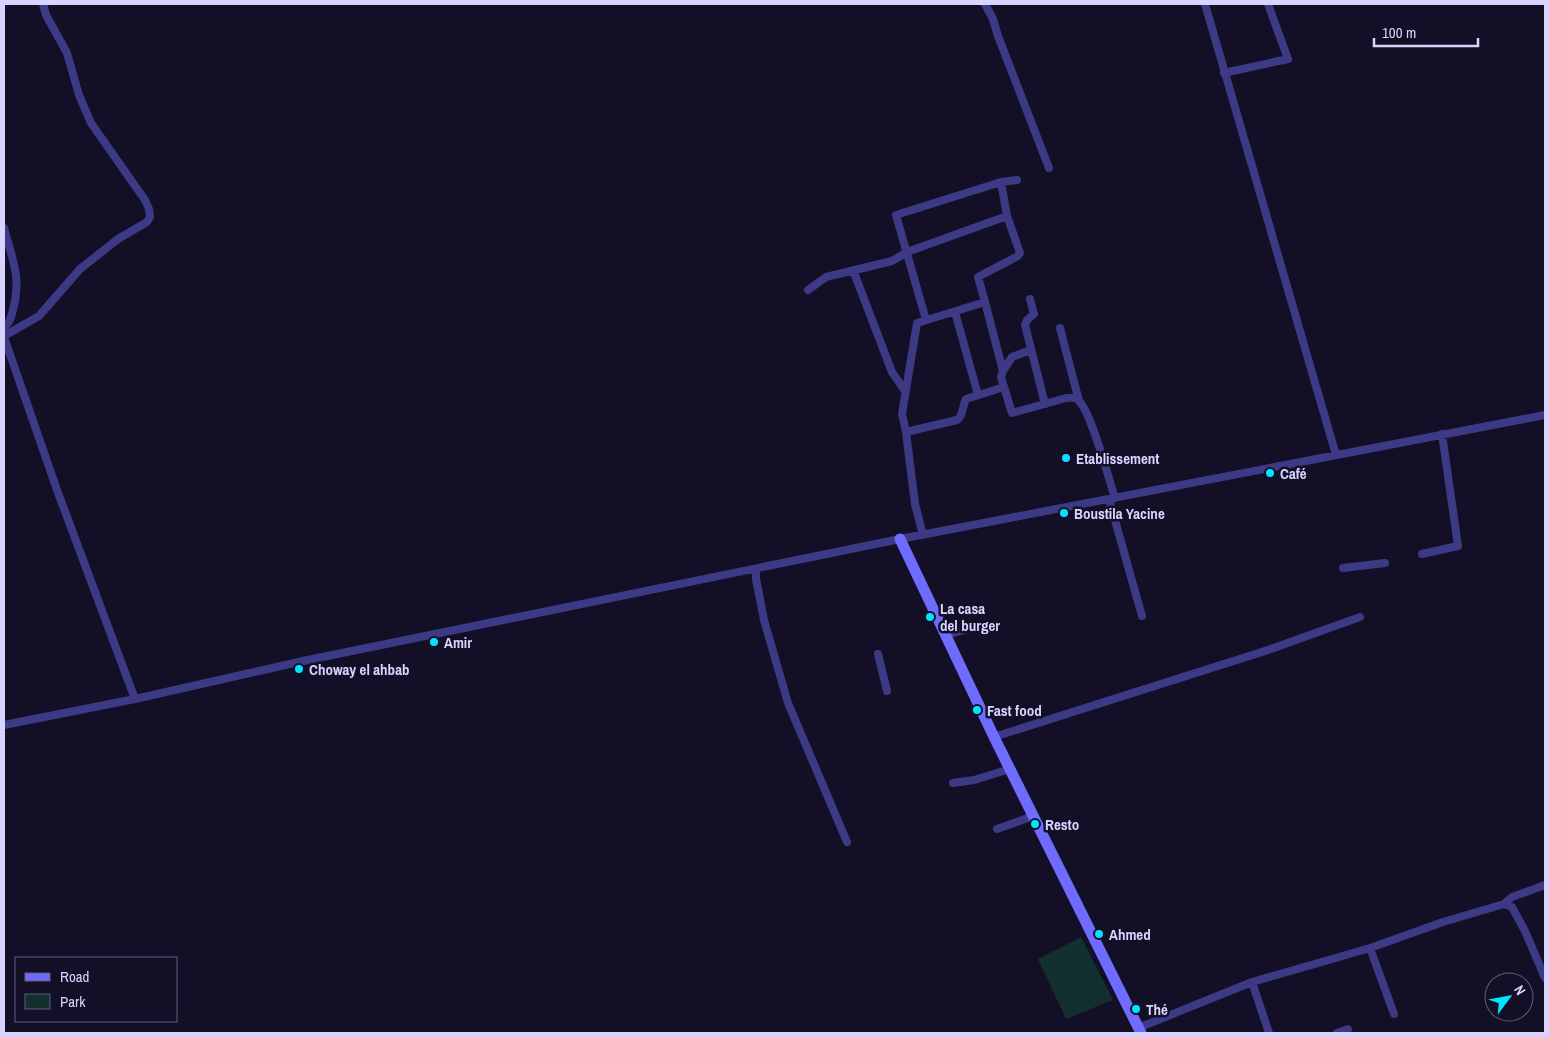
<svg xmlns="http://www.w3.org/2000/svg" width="1549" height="1037" font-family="'Archivo Narrow',sans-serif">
<rect width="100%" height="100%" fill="#130f26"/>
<!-- green -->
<path fill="#12302f" d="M1081 937 1113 1000 1066 1019 1038 959Z"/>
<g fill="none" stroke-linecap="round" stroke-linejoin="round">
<!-- minor -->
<path stroke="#3d3a85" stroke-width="8" d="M985 4 993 19 998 36 1049 168
M1205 4 1336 455
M1224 73 1288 59 1268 4
M4 228C12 258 22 279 13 310 11 317 10 323 4 327
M853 270 892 372 905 391
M808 290 826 277 892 261 907 252 1007 216
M1030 299 1034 314 1027 320 1025 325 1045 404
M985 302 978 277 1018 256 1020 253 1007 216 1001 182 1017 180
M955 312 978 395
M926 320 896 215 1001 182
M1060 328 1079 401
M4 336 39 316 80 269 118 239 147 222 150 217 149 209 145 200 91 123 79 95 67 53 46 15 43 4
M4 337 57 490 135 699
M1003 371 1012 357 1031 350
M906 432 957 420C964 415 962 406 966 399L1004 387 1012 413 1066 398C1070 398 1074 397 1077 399 1090 407 1109 480 1115 498
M1109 499 1142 616
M923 535 915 504 906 432 902 414 917 323 985 302 1003 371 1001 377 1004 387
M1422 554 1458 546 1442 434
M1343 568 1385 563
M756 569V579L764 620 788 703 847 842
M947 635 978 626
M878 654 887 691
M4 725 135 699 303 661 900 539 1545 415
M994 737 1271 649 1360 617
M953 783 974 780 1010 769
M997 829 1033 816
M1504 904 1512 897 1545 885
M1370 948 1394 1014
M1252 982 1269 1033
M1138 1028 1252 982 1370 948 1443 922 1504 904 1512 907 1525 931 1545 978
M1337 1033 1348 1029"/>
<!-- secondary -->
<path stroke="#6f6bff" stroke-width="11" d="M900 539 994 737 1141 1033"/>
</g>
<!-- markers -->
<g fill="#00e5ff" stroke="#130f26" stroke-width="2">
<circle cx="1066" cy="458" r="5"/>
<circle cx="1270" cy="473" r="5"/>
<circle cx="1064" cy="513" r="5"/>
<circle cx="930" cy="617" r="5"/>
<circle cx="434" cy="642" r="5"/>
<circle cx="299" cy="669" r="5"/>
<circle cx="977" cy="710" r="5"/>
<circle cx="1035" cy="824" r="5"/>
<circle cx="1099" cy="934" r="5"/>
<circle cx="1136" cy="1009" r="5"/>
</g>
<g text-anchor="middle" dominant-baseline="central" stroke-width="5" stroke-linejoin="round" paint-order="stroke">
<!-- poi labels -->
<g font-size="15" font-weight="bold" fill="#d9d4ff" stroke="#130f26" text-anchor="start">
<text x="1076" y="458">Etablissement</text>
<text x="1280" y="473">Café</text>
<text x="1074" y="513">Boustila Yacine</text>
<text x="940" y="608">La casa<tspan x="940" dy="17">del burger</tspan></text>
<text x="444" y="642">Amir</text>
<text x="309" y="669">Choway el ahbab</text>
<text x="987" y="710">Fast food</text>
<text x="1045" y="824">Resto</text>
<text x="1109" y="934">Ahmed</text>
<text x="1146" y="1009">Thé</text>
</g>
</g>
<!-- border -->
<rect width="1549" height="1037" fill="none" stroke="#d9d4ff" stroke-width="10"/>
<!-- legend -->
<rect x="15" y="957" width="162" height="65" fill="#130f26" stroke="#625e7d"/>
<rect x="25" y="973" width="25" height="8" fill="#6f6bff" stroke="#625e7d"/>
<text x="60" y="982" font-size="15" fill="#d9d4ff">Road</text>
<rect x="25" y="994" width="25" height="15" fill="#12302f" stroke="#625e7d"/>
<text x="60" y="1007" font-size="15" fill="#d9d4ff">Park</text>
<!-- north arrow -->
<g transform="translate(1509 997) rotate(58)"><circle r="24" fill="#130f26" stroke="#625e7d"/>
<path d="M0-4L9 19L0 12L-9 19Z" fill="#00e5ff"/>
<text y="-8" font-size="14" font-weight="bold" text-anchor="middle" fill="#d9d4ff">N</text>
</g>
<!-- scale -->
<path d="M1374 38v8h104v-8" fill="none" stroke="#d9d4ff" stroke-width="2.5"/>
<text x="1382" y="38" font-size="15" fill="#d9d4ff" stroke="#130f26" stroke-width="4" paint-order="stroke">100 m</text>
</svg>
